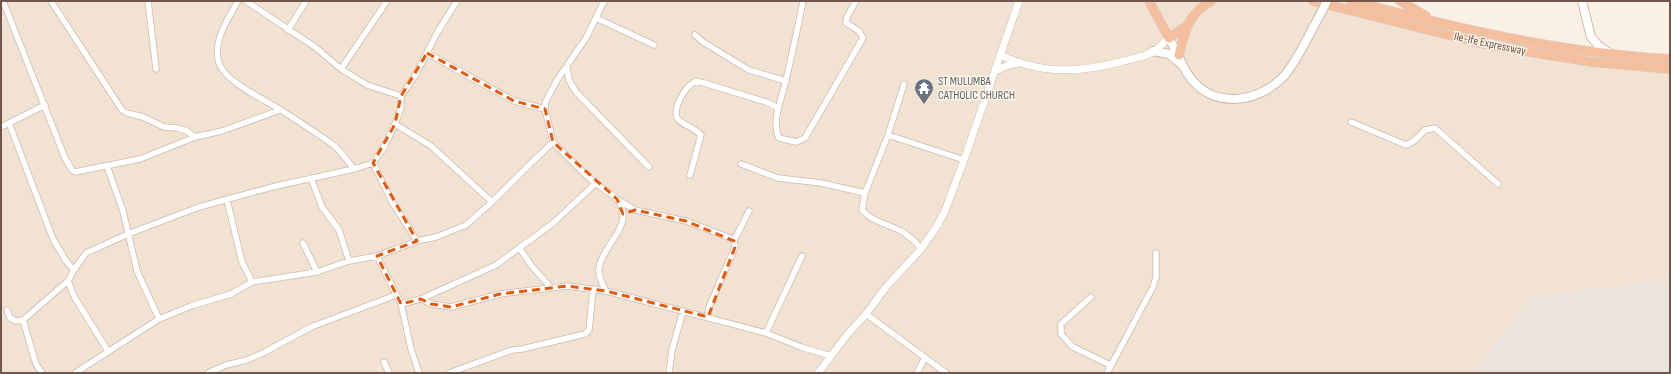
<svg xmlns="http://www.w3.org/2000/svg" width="1671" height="374" font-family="'Sofia Sans Condensed',sans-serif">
<rect width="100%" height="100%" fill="#fbf0e4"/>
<!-- residential -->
<path fill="#f2e2d2" d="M1 1H1343L1544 48 1670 64V373H1Z"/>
<!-- industrial -->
<path fill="#eae3de" d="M1670 279V373H1472L1532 297Z"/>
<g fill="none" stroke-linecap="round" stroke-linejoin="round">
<!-- minor casing -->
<g stroke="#cebaae" stroke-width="7">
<path id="minor" d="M3 1 65 158 72 170 75 172 140 159 195 137 222 131 280 110
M51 1 122 110 127 113 143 117 164 127 177 128 187 131 195 137
M148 1 156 69
M238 1C228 19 212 42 219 63 225 82 265 100 281 110 298 121 315 132 332 144 341 151 347 160 354 169
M246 1 315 47 341 69 367 85 401 96
M803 1C798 27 792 54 786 80 782 98 771 121 779 138L796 142 805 138 863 38 859 31 846 23 847 17 856 1
M596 18 654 45
M288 30 306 1
M695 35 703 42 749 70 786 81
M427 53 514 101 545 109
M567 68 569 80 576 92 649 167
M341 69 387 1
M904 84 888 135 865 193 862 210C873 223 889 224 903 232 910 237 916 242 921 249
M1351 122 1406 145 1414 141 1425 130 1435 128 1498 184
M9 123 53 239 66 261 74 270
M395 124 431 146 492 202
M1 127 45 105
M888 135 964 160
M553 142C567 156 580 170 595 183 601 188 611 193 617 199 637 224 602 245 599 268 598 276 602 284 606 291
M373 163 392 202 417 241
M741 164 778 178 821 183 865 193
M107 166 123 211 137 271 159 319
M690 175 701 135C686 120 668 126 680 99 684 91 688 85 696 81L704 83 769 103 778 108
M311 178 322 207 339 230 349 261
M617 199 635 210 686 221 730 238 734 241
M227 200 242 262 252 282
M303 243 317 272
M520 249 531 265 551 288
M377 256 401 304 411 349 419 373
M1091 297 1061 324V334L1073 347 1110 365
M421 299 431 304 451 307 500 294 567 286 606 291 766 333 801 347 831 356
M401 304 421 299 496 265 552 224 596 183
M7 310 10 318 16 321 23 320 68 281
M866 314 946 373
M708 317 709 307 735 247 734 241 749 211
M23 320 36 364 42 373
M766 333 802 256
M108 351 75 298 68 281 74 270 86 253 128 234 199 207 276 186 354 169 373 163 383 149 395 124 401 108V96L415 76 437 33 457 1
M384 362 389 373
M75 373 159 319 191 306 231 294 252 282 317 272 349 261 377 256 417 241 436 237 466 225 492 202 523 171 553 142 545 109V103L557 80 586 38 604 1
M208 373 226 365 247 360 265 352 311 327 396 295
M449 373 512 350 522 349 585 334 589 330 593 289
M669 373 672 350 683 311
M917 373 925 357
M1107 373 1153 287 1156 277V253"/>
</g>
<!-- tertiary casing -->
<g stroke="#cebaae" stroke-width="8">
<path id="tertiary" d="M1000 55C1041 74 1078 73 1120 62 1131 59 1143 57 1153 52 1159 48 1164 42 1169 38
M995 71 1009 65 1018 63
M818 373 847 335 866 314 886 287 921 249 937 226 945 211 964 160 1019 1"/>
</g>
<!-- secondary casing -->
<g stroke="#d0b9ab" stroke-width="10">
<path id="secondary" d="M1582 1 1591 37 1598 45 1611 54
M1169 38C1176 50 1181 64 1189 76 1212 109 1258 104 1284 76 1298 60 1309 34 1320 15
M1153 51 1169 54 1182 65"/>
</g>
<!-- trunk casing -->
<g stroke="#d7d0cd" stroke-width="10">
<path id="trunk" d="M1149 1 1169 38 1187 26
M1313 1 1488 45 1592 62 1670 69
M1351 1C1456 28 1561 53 1670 59
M1400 1 1426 16
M1179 55C1185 31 1188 14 1211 1"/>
</g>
<!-- minor -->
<use href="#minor" stroke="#fff" stroke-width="5.5"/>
<!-- tertiary -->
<use href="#tertiary" stroke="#fff" stroke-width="7"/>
<!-- secondary -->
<use href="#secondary" stroke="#fff" stroke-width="8"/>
<!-- trunk -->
<use href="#trunk" stroke="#f4bf9e" stroke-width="9"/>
<!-- secondary-bridge casing -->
<g stroke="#d0b9ab" stroke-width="10" stroke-linecap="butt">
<path id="secondary-bridge" d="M1320 15 1327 1"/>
</g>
<!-- secondary-bridge -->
<use href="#secondary-bridge" stroke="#fff" stroke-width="8"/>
</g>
<!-- marked area -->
<path fill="none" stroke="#e8590c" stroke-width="3" stroke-dasharray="8 5" stroke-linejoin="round" d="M427 53 514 101 545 109 553 142 617 199 623 214 635 210 686 221 734 241 735 247 708 317 606 291 567 286 500 294 451 307 431 304 421 299 401 304 377 256 417 241 373 163 395 124 401 96Z"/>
<!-- icons -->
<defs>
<g id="temple-pin" transform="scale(1)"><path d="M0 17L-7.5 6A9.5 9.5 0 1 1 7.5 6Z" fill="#6b7280" stroke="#fef5e9"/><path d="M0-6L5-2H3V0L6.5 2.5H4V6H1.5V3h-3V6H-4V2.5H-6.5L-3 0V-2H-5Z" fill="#fff"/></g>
</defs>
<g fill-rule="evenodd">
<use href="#temple-pin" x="924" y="88"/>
</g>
<g text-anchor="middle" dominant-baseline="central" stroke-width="3" stroke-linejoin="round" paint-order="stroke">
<!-- street labels -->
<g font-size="12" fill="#71564b" stroke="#fef5e9">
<text transform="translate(1490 44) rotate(12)">Ile-Ife Expressway</text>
</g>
<!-- worship labels -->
<g font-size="12" fill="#5b616d" stroke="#fef5e9" text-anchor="start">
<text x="938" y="81">ST MULUMBA<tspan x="938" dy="14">CATHOLIC CHURCH</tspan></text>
</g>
</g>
<!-- border -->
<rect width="1671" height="374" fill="none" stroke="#71564b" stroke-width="4"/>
</svg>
